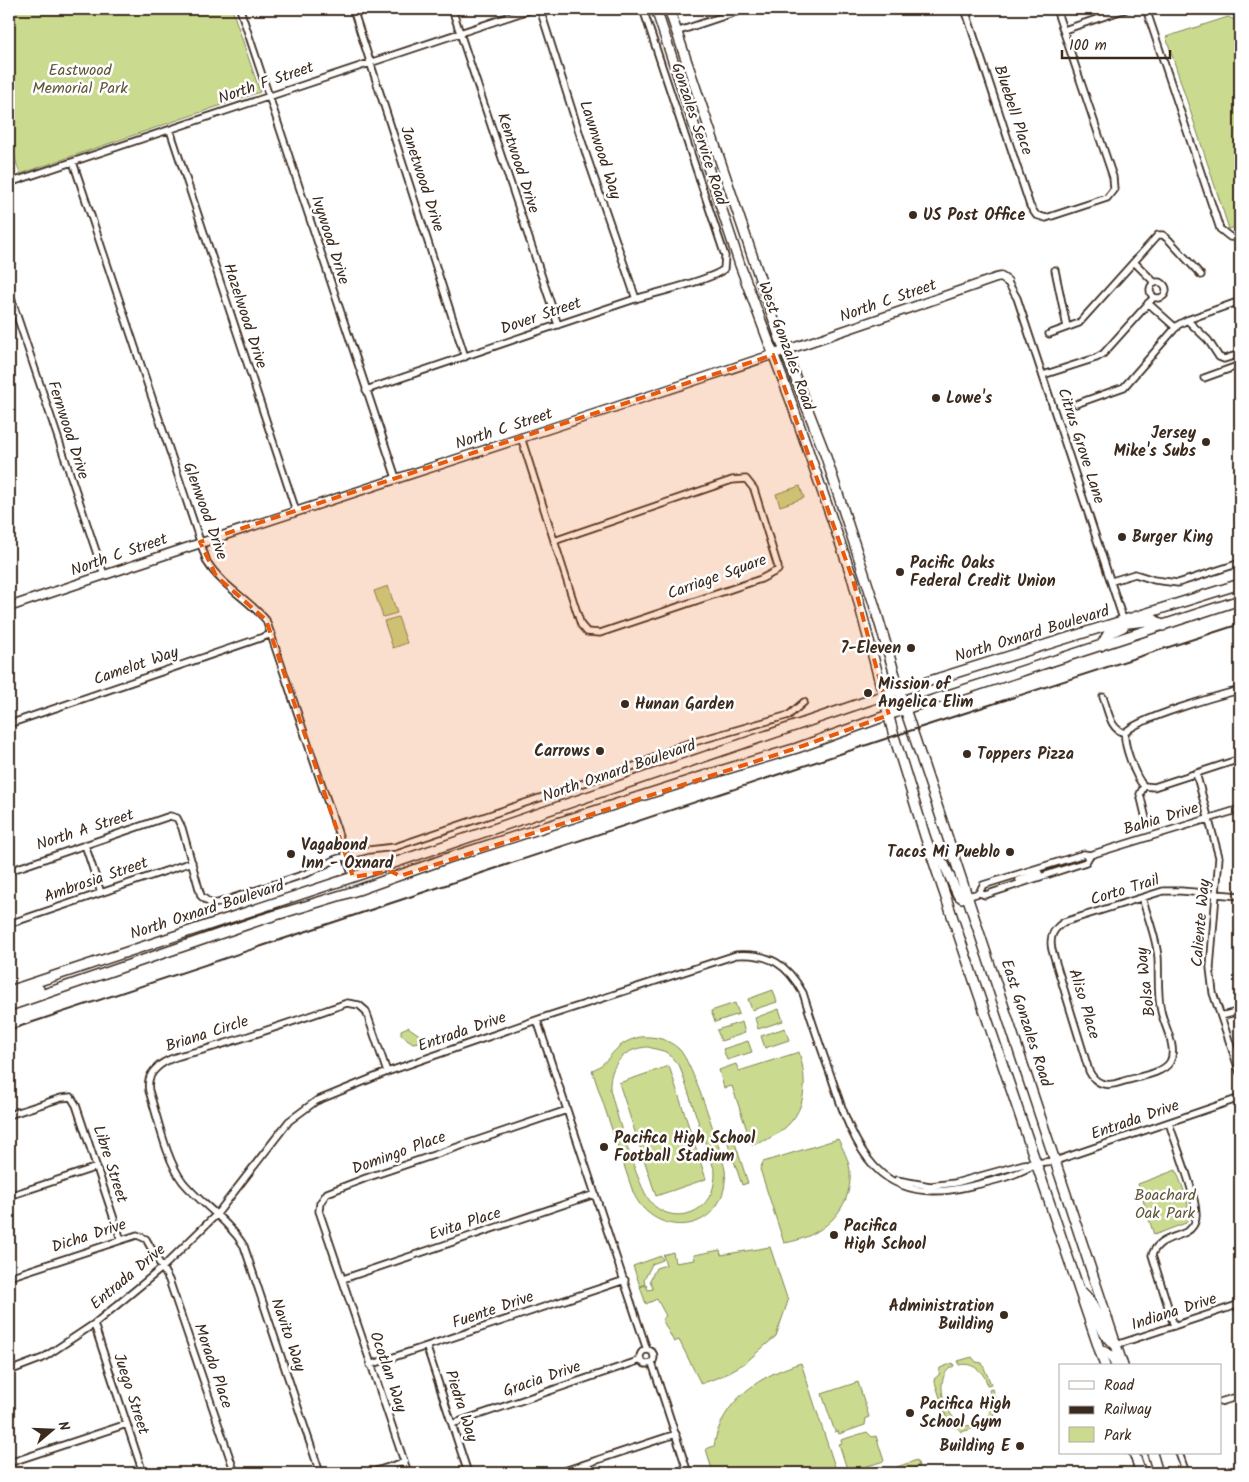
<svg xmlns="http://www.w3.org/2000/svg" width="1249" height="1482" font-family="Kalam,sans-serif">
<rect width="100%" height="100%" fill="#fff"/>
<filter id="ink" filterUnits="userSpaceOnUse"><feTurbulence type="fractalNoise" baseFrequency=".02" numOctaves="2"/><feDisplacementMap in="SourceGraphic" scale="10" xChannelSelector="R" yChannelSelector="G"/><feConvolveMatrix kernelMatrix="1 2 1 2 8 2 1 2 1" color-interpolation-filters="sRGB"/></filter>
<g filter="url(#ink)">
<!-- green -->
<path fill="#cadb8f" stroke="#828256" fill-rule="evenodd" d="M9 9H232L260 92 20 174 9 140Z
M1228 17 1240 22V226L1229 229 1166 37Z
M800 486 804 498 780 506 776 494Z
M388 586 397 613 383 617 374 591Z
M398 617 407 643 393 648 384 621Z
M773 990 777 1002 752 1010 748 999Z
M735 1003 739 1014 715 1022 711 1011Z
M779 1009 783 1021 758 1029 755 1018Z
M742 1022 745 1033 721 1041 717 1030Z
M408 1027 421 1036 419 1042 413 1043 401 1035V1030Z
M785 1028 789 1040 765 1048 761 1036Z
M640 1037C655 1036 668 1039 679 1049 692 1061 721 1150 725 1170 726 1176 725 1183 724 1189 712 1237 651 1235 633 1192L592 1070C612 1063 610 1044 640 1037ZM648 1047 667 1052 680 1067 715 1172C715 1187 711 1200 698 1209 683 1219 661 1216 650 1201 638 1187 615 1110 610 1089 609 1065 624 1048 648 1047Z
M748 1041 752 1052 727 1060 723 1049Z
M799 1052C813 1098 799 1131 752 1145L732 1086 724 1088 719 1070 736 1064 739 1071Z
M669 1066 706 1179 656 1196 619 1083Z
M730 1136 733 1137 748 1183 742 1185 726 1137Z
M838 1139C843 1149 849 1160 850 1171 853 1211 820 1238 784 1243L760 1169 763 1162Z
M1176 1170C1181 1184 1194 1209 1186 1223L1154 1235 1138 1184Z
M770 1247 788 1301 776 1336 745 1363 724 1375 701 1384 679 1340 674 1342 662 1319 666 1316 657 1299 646 1304 640 1287 646 1285 648 1290 653 1289 650 1280 656 1268 666 1265 663 1255 673 1252 675 1263 695 1260 694 1255 720 1250 721 1255Z
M661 1256 663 1260 652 1264 644 1280 645 1284 640 1286 633 1266Z
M972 1357 976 1362 982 1363 991 1384 987 1385C986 1374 973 1361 959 1365L958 1361Z
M801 1363 836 1470 835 1473H713L706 1449 714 1446C721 1401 760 1375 801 1363Z
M953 1363 954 1366C941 1371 940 1388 944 1399L941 1401 934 1379 939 1375 940 1368Z
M858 1382 869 1417 866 1418 865 1425 839 1434 838 1431 835 1432 822 1394Z
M992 1389 999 1410 993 1415V1421L980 1427 979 1423C992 1418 993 1402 989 1390Z
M946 1404C950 1416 960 1429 974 1425L975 1428 961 1432 957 1427 950 1426 942 1406Z
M867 1432 872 1437 876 1436 884 1461 848 1472 839 1444 842 1443 841 1440Z
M917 1460 919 1466 910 1469 911 1473H896L894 1468Z"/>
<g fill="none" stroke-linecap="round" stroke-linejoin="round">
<!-- minor casing -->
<g stroke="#3b2a1e" stroke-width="9">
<path id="minor" d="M240 9 396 478
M353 9 465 357
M452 9 558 325
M540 9 586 154 636 299
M965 9 1030 206 1036 215 1046 218 1107 198 1114 189 1113 177 1056 9
M1146 9 1220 229 1230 237 1240 238
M1236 9 1240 13
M1064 30 1126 9
M676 32 745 9
M170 130 296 511
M73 162 207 562C222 586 247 598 266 620L353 877
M9 183 532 9
M1135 263 1155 283
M1055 270 1067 327
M1007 281 1017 298 1124 622
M1150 290a8 8 0 1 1 16 0a8 8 0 1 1-16 0Z
M9 292 104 575
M1240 301 1187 320 1208 340 1219 357 1224 359 1240 354
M1148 303 1176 328
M1049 334 1079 323 1158 235H1163L1169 240 1201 275
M1043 375 1096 358 1103 354 1154 297
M1204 378 1240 365
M366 390C457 359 547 328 638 298 656 293 714 279 724 269L725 256 643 9
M1076 404 1124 387 1178 325 1187 320
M521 437 581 625 587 632 600 633 761 579 778 570V567L754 489 746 479 732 480 554 541
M1112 581 1135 574 1154 580 1178 583 1240 563
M1103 697C1108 710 1110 730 1125 733
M9 724 272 634
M1125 733C1135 719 1220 695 1240 690
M1125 733C1123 744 1136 779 1144 786L1140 794 1146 819
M1196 773 1219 857 1210 968 1213 993 1240 1073
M1144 786 1154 787 1240 759
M85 845 101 893
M9 871 170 816 177 818 182 828 201 896 211 904 218 903 308 873 336 859 369 850 395 847 640 764 680 746 789 715 804 702
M1019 880 1039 873
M979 893 983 885 1084 854 1090 855 1240 809
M969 896 979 893 985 895 1086 862 1090 855
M1142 898C1148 917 1156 937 1158 957 1159 975 1157 994 1161 1011 1164 1026 1178 1048 1170 1062 1162 1075 1134 1077 1121 1082 1107 1087 1096 1085 1089 1071L1052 950C1049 937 1053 929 1064 922L1163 891H1181L1240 896
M9 924 192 862
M1221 1016 1240 1011
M537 1020 647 1350
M9 1115 61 1098 71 1097 76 1105 121 1240
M1169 1123C1175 1142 1198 1200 1196 1216 1196 1223 1192 1229 1186 1232 1172 1239 1158 1239 1152 1255L1174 1326
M897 1180 930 1186 955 1183 1024 1164 1055 1161 1240 1098
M9 1196 97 1167
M9 1277 137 1235 146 1239 169 1280 235 1473
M343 1279 595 1194
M94 1324 143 1473
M1116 1345 1240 1304
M427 1348 468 1473
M640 1357a7 7 0 1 1 14 0a7 7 0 1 1-14 0Z
M652 1363 688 1473
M370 1365 625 1280
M9 1371 43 1358 94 1324 162 1268 217 1214 289 1121 316 1101 387 1072 548 1016 736 955C770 953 787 964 803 993 812 1022 822 1051 832 1079 855 1149 878 1207 966 1187 990 1182 1017 1176 1037 1163
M1220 1402 1240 1396
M452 1424 641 1360
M1179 1453 1186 1473
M9 1463 127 1424
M320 1473 244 1246C228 1220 202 1205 183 1182 166 1160 158 1118 149 1091 147 1080 150 1073 160 1065 175 1054 196 1053 213 1047 258 1034 303 1018 347 1003L359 1005 366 1011 387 1072
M370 1473 404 1462
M408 1473 319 1211 320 1203 327 1193 366 1178 567 1110
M558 1473 676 1434"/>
</g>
<!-- tertiary casing -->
<g stroke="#3b2a1e" stroke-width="11">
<path id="tertiary" d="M9 607C337 496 669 393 996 278L1001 277 1007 281"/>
</g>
<!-- secondary casing -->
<g stroke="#3b2a1e" stroke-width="12">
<path id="secondary" d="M656 9 740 265 792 404 853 580 894 736 925 836 1105 1366
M669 9 780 338 825 454 874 604 905 709 1123 1366
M932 851 944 864 958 895 962 898 969 896
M1079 1290C1102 1306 1095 1333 1116 1345
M1099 1349 1112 1356 1116 1366
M1134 1453 1141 1473
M1152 1453 1158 1473"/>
</g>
<!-- primary casing -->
<g stroke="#3b2a1e" stroke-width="12">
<path id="primary" d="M1129 623 1155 620 1163 626
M1101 646 1108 634 1123 627 1124 624
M9 991 353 877 885 695 1240 584
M9 999 39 989
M9 1006 263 919 358 890 448 858 710 774 797 748 905 709 1240 600"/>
</g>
<!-- minor -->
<use href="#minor" stroke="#fff" stroke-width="5.5"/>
<!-- tertiary -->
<use href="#tertiary" stroke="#fff" stroke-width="8"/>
<!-- secondary -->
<use href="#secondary" stroke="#fff" stroke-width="9"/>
<!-- primary -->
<use href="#primary" stroke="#fff" stroke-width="9"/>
<!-- rail -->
<path stroke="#3b2a1e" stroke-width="2" d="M9 1030 894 736 1240 624"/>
</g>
</g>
<!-- marked area -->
<path fill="#e8590c" fill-opacity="0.2" stroke="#e8590c" stroke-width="4" stroke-dasharray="10 6" stroke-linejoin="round" d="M773 355 853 580 889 715 797 748 400 876 390 871 353 877 266 620 216 576 200 542Z"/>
<!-- markers -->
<g fill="#3b2a1e" stroke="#fff" stroke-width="2">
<circle cx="913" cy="215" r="5"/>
<circle cx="936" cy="398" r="5"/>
<circle cx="1206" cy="442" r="5"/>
<circle cx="1122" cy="537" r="5"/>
<circle cx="900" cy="572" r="5"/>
<circle cx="911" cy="648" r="5"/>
<circle cx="868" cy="693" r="5"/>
<circle cx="625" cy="704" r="5"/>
<circle cx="600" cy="751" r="5"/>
<circle cx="967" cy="754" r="5"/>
<circle cx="1010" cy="852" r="5"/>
<circle cx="291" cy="854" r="5"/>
<circle cx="604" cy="1147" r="5"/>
<circle cx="834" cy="1235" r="5"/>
<circle cx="1004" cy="1315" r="5"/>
<circle cx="910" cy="1413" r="5"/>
<circle cx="1020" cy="1446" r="5"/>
</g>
<g text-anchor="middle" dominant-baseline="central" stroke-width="5" stroke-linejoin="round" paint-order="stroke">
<!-- park labels -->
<g font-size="16" fill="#5f563a" stroke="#fff">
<text x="80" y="70">Eastwood<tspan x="80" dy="18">Memorial Park</tspan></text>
<text x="1165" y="1195">Boachard<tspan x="1165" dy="18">Oak Park</tspan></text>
</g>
<!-- street labels -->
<g font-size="16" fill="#3b2a1e" stroke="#fff">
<text transform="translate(266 83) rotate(-19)">North F Street</text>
<text transform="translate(1013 110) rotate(72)">Bluebell Place</text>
<text transform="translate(699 134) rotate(72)">Gonzales Service Road</text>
<text transform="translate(600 150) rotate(72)">Lawnwood Way</text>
<text transform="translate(518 163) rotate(72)">Kentwood Drive</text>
<text transform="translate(422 179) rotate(72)">Janetwood Drive</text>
<text transform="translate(330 240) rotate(72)">Ivywood Drive</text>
<text transform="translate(888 301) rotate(-19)">North C Street</text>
<text transform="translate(245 316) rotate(72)">Hazelwood Drive</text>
<text transform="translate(541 316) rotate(-19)">Dover Street</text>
<text transform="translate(786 346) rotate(70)">West Gonzales Road</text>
<text transform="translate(504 429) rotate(-18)">North C Street</text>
<text transform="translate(68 430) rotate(72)">Fernwood Drive</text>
<text transform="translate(1081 446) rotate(72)">Citrus Grove Lane</text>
<text transform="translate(205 511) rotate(70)">Glenwood Drive</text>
<text transform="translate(119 555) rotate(-19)">North C Street</text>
<text transform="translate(717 577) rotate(-20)">Carriage Square</text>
<text transform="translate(1032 634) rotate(-17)">North Oxnard Boulevard</text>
<text transform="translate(136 666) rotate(-19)">Camelot Way</text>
<text transform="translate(619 771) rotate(-19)">North Oxnard Boulevard</text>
<text transform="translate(1161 819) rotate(-17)">Bahia Drive</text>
<text transform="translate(85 830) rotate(-18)">North A Street</text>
<text transform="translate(96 880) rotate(-19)">Ambrosia Street</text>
<text transform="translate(1125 890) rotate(-17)">Corto Trail</text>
<text transform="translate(207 910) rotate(-18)">North Oxnard Boulevard</text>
<text transform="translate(1201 923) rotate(-85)">Caliente Way</text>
<text transform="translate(1146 982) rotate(-97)">Bolsa Way</text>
<text transform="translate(1084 1004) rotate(73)">Aliso Place</text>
<text transform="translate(1026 1023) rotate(72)">East Gonzales Road</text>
<text transform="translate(462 1032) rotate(-19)">Entrada Drive</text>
<text transform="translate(207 1034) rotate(-18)">Briana Circle</text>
<text transform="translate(1135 1120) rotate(-19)">Entrada Drive</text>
<text transform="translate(399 1153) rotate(-20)">Domingo Place</text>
<text transform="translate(110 1164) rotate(72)">Libre Street</text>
<text transform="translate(465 1224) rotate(-18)">Evita Place</text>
<text transform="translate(89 1236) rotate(-18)">Dicha Drive</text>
<text transform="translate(128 1277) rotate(-40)">Entrada Drive</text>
<text transform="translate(493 1310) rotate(-19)">Fuente Drive</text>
<text transform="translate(1174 1312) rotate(-18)">Indiana Drive</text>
<text transform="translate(288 1335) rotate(71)">Navito Way</text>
<text transform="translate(213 1366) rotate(71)">Morado Place</text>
<text transform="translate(388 1372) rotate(71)">Ocotlan Way</text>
<text transform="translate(542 1379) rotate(-19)">Gracia Drive</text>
<text transform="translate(131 1394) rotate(72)">Juego Street</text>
<text transform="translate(461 1406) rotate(72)">Piedra Way</text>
</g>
<!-- poi labels -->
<g font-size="16" font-weight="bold" fill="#3b2a1e" stroke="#fff" text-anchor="start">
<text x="923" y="215">US Post Office</text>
<text x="946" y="398">Lowe's</text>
<text x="1196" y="433" text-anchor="end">Jersey<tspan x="1196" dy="18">Mike's Subs</tspan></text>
<text x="1132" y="537">Burger King</text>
<text x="910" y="563">Pacific Oaks<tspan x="910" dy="18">Federal Credit Union</tspan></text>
<text x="901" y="648" text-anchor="end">7-Eleven</text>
<text x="878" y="684">Mission of<tspan x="878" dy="18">Angelica Elim</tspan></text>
<text x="635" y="704">Hunan Garden</text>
<text x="590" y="751" text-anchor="end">Carrows</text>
<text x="977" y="754">Toppers Pizza</text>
<text x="301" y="845">Vagabond<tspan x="301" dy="18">Inn - Oxnard</tspan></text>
<text x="1000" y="852" text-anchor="end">Tacos Mi Pueblo</text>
<text x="614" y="1138">Pacifica High School<tspan x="614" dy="18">Football Stadium</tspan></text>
<text x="844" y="1226">Pacifica<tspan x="844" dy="18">High School</tspan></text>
<text x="994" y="1306" text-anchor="end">Administration<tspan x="994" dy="18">Building</tspan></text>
<text x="920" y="1404">Pacifica High<tspan x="920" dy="18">School Gym</tspan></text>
<text x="1010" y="1446" text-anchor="end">Building E</text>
</g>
</g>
<!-- margin -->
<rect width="1249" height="1482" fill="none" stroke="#fff" stroke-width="30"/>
<rect x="15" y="15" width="1219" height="1452" fill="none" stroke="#3b2a1e" stroke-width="2" filter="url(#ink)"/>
<!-- legend -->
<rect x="1059" y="1364" width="162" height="90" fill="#ffffff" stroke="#b1aaa5"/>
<rect x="1069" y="1381" width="25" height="8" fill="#ffffff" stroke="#b1aaa5"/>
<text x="1104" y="1390" font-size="15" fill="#3b2a1e">Road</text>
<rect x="1069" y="1406" width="25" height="8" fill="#3b2a1e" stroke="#b1aaa5"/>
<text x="1104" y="1414" font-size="15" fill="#3b2a1e">Railway</text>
<rect x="1069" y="1427" width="25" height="15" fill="#cadb8f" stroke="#b1aaa5"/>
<text x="1104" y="1440" font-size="15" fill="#3b2a1e">Park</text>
<!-- north arrow -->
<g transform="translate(52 1430) rotate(71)" stroke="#ffffff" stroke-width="4" paint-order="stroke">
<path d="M0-4L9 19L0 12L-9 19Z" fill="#3b2a1e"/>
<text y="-8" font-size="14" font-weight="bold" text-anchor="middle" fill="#3b2a1e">N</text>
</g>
<!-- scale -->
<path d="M1062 50v8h108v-8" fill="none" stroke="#3b2a1e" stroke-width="2.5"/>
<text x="1069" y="50" font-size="15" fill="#3b2a1e" stroke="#ffffff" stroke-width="4" paint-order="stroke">100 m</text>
</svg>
